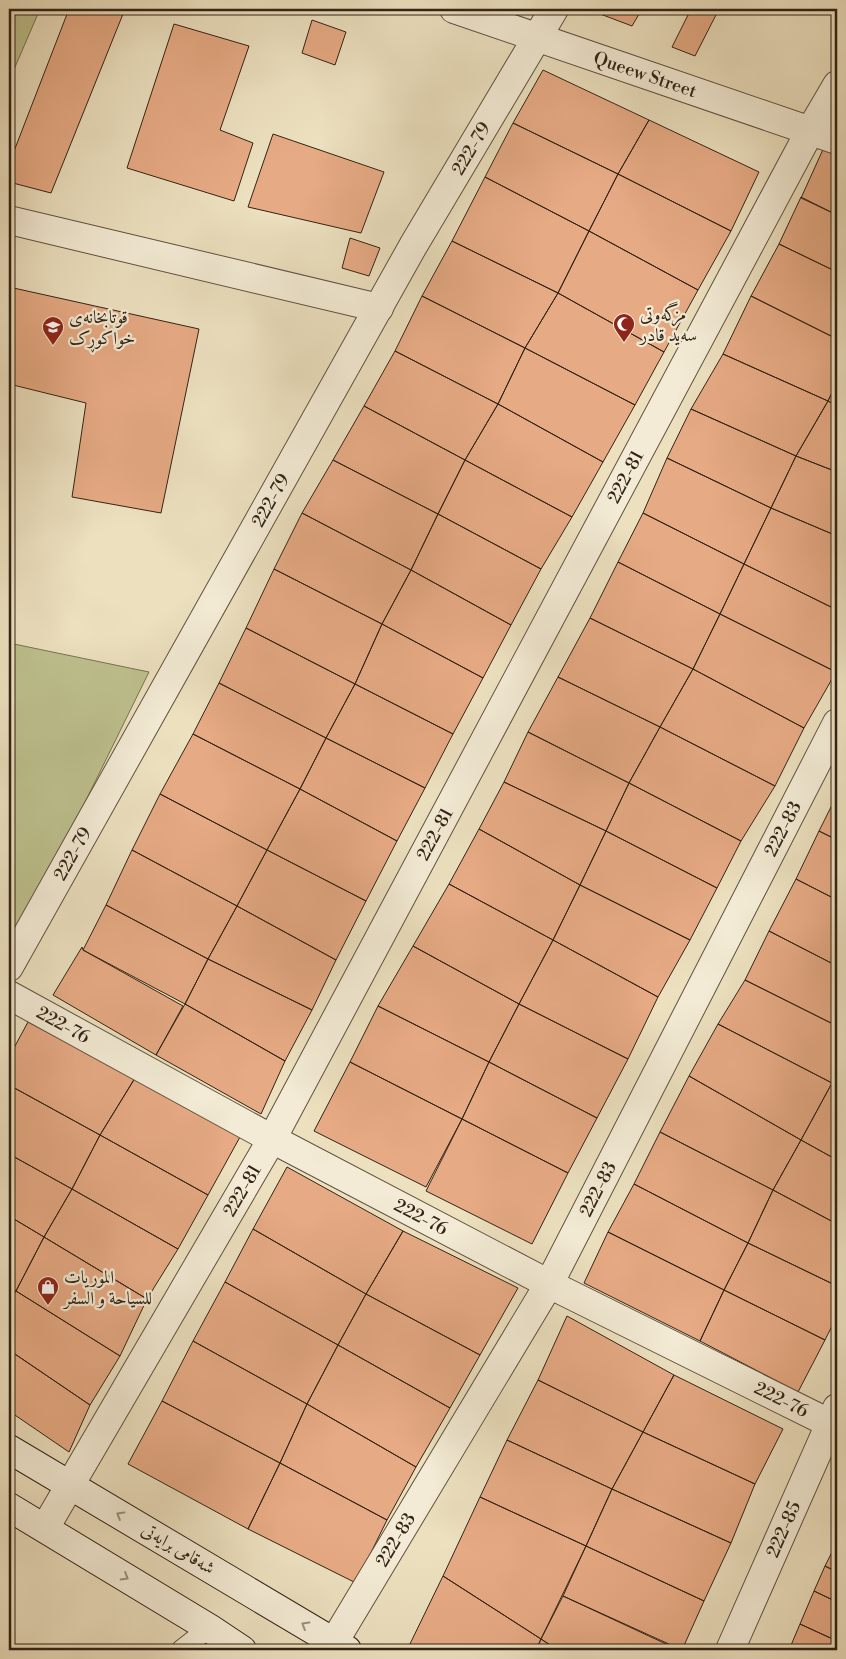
<svg xmlns="http://www.w3.org/2000/svg" width="846" height="1659" font-family="'Libre Bodoni',Amiri,serif">
<rect width="100%" height="100%" fill="#ece0bf"/>
<filter id="stains"><feTurbulence type="fractalNoise" baseFrequency=".004" numOctaves="4"/><feColorMatrix values="0 0 0 0 .2 0 0 0 0 .09 0 0 0 0 .02 0 0 0 .5 -.17"/></filter>
<radialGradient id="worn" r=".72"><stop offset=".6" stop-color="#630" stop-opacity="0"/><stop offset="1" stop-color="#630" stop-opacity=".3"/></radialGradient>
<!-- green -->
<path fill="#bdc18e" stroke="#787252" d="M9 9H40L9 81Z
M9 643 149 672 11 953 9 951Z"/>
<!-- building -->
<path fill="#e6aa84" stroke="#322316" d="M69 9H125L51 193 9 182V164Z
M587 9H642L632 26Z
M691 9H719L695 56 672 47Z
M312 20 346 32 335 65 302 53Z
M174 24 249 46 220 130 253 143 234 201 127 168Z
M543 70 649 120 618 174 513 123Z
M649 120 759 172 731 231 618 174Z
M513 123 618 174 589 231 485 177Z
M273 134 384 172 361 233 248 207Z
M825 145 837 151V215L801 198Z
M618 174 731 231 698 290 589 231Z
M485 177 589 231 558 293 452 241Z
M801 197 837 215V272L779 244Z
M589 231 698 290 664 352 558 293Z
M350 238 380 248 369 276 342 268Z
M452 241 558 293 525 348 422 296Z
M779 244 837 272V339L751 296Z
M9 287 199 329 161 513 72 497 86 403 9 384Z
M558 293 664 352 635 405 525 348Z
M422 296 525 348 498 404 395 351Z
M751 296 837 339V382L828 401 723 354Z
M525 348 635 405 603 462 498 404Z
M395 351 498 404 465 460 364 406Z
M723 354 828 401 796 456 691 409Z
M837 382V406L828 401Z
M828 401 837 406V472L796 456Z
M498 404 603 462 572 517 465 460Z
M364 406 465 460 438 514 333 460Z
M691 409 796 456 771 508 667 458Z
M796 456 837 472V536L771 508Z
M667 458 771 508 744 564 643 513Z
M333 460 438 514 411 570 302 513Z
M465 460 572 517 541 569 438 514Z
M771 508 837 536V610L744 564Z
M302 513 411 570 382 624 274 569Z
M643 513 744 564 720 614 618 562Z
M438 514 541 569 511 625 411 570Z
M618 562 720 614 693 669 590 618Z
M744 564 837 610 836 672 720 614Z
M274 569 382 624 355 684 246 628Z
M411 570 511 625 483 678 382 624Z
M720 614 836 672 804 728 693 669Z
M590 618 693 669 660 727 558 677Z
M382 624 483 678 453 734 355 684Z
M246 628 355 684 326 738 219 683Z
M693 669 804 728 775 786 660 727Z
M558 677 660 727 629 783 528 732Z
M219 683 326 738 300 789 193 734Z
M355 684 453 734 425 788 326 738Z
M660 727 775 786 741 841 629 783Z
M528 732 629 783 606 831 504 782Z
M193 734 300 789 267 850 160 794Z
M326 738 425 788 397 841 300 789Z
M504 782 606 831 580 885 479 829Z
M629 783 741 841 717 888 606 831Z
M300 789 397 841 366 901 267 850Z
M160 794 267 850 237 906 132 850Z
M837 795V840L819 831Z
M479 829 580 885 553 940 449 884Z
M606 831 717 888 690 940 580 885Z
M819 831 837 840V900L796 879Z
M132 850 237 906 208 959 106 905Z
M267 850 366 901 336 960 237 906Z
M796 879 837 900V966L769 931Z
M449 884 553 940 519 1004 413 946Z
M580 885 690 940 658 997 553 940Z
M106 905 208 959 185 1004 83 950Z
M237 906 336 960 312 1010 208 959Z
M769 931 837 966V1026L745 980Z
M553 940 658 997 628 1059 519 1004Z
M413 946 519 1004 489 1062 378 1006Z
M82 947 83 950 183 1006 156 1055 53 995Z
M208 959 312 1010 285 1061 185 1004Z
M745 980 837 1026V1073L832 1083 718 1024Z
M185 1004 285 1061 261 1114 156 1055Z
M519 1004 628 1059 597 1118 489 1062Z
M378 1006 489 1062 462 1119 350 1062Z
M28 1022 135 1078 100 1135 9 1085V1057Z
M718 1024 832 1083 801 1140 689 1076Z
M350 1062 462 1119 426 1187 314 1131Z
M489 1062 597 1118 568 1173 462 1119Z
M689 1076 801 1140 773 1190 660 1132Z
M135 1078 240 1137 208 1195 100 1135Z
M832 1083 837 1086V1160L801 1140Z
M9 1085 100 1135 72 1189 9 1154Z
M462 1119 568 1173 532 1244 426 1191Z
M660 1132 773 1190 748 1243 634 1184Z
M100 1135 208 1195 178 1249 72 1189Z
M801 1140 837 1160V1224L773 1190Z
M9 1154 72 1189 44 1237 9 1216Z
M287 1167 403 1231 366 1294 253 1229Z
M634 1184 748 1243 724 1290 608 1232Z
M72 1189 178 1249 147 1299 44 1237Z
M773 1190 837 1224V1286L748 1243Z
M9 1216 44 1237 16 1291 9 1286Z
M253 1229 366 1294 338 1345 225 1282Z
M403 1231 518 1288 480 1355 366 1294Z
M608 1232 724 1290 700 1341 584 1283Z
M44 1237 147 1299 120 1356 16 1291Z
M748 1243 837 1286V1316L825 1340 724 1290Z
M225 1282 338 1345 307 1404 193 1341Z
M724 1290 825 1340 798 1392 700 1341Z
M16 1291 120 1356 90 1405 9 1350V1303Z
M366 1294 480 1355 450 1408 338 1345Z
M567 1316 674 1375 643 1432 538 1380Z
M193 1341 307 1404 280 1463 162 1401Z
M338 1345 450 1408 416 1467 307 1404Z
M9 1350 90 1405 69 1452 9 1411Z
M674 1375 783 1429 755 1484 643 1432Z
M538 1380 643 1432 612 1489 507 1440Z
M162 1401 280 1463 248 1529 128 1464Z
M307 1404 416 1467 387 1520 280 1463Z
M643 1432 755 1484 731 1543 612 1489Z
M507 1440 612 1489 586 1546 480 1497Z
M280 1463 387 1520 356 1583 248 1529Z
M612 1489 731 1543 704 1601 586 1546Z
M480 1497 586 1546 541 1639 443 1576Z
M837 1542V1572L825 1566Z
M586 1546 704 1601 682 1650 563 1596Z
M825 1566 837 1572V1602L814 1591Z
M443 1576 541 1639 536 1650H412L408 1648Z
M814 1591 837 1602V1641L800 1624Z
M563 1596 679 1650H558L541 1639Z
M800 1624 837 1641V1650H789Z
M541 1639 558 1650H536Z"/>
<g fill="none" stroke-linecap="round" stroke-linejoin="round">
<!-- service casing -->
<g stroke="#605240" stroke-width="21">
<path id="service" d="M181 1650 209 1628"/>
</g>
<!-- minor casing -->
<g stroke="#605240" stroke-width="30">
<g id="minor">
<path d="M9 220 379 308"/>
<path id="s1" d="M9 967 413 246 554 9"/>
<path id="s2" d="M9 995 272 1139 549 1284 837 1427"/>
<path id="s3" d="M45 1528 272 1139 810 131 837 85"/>
<path id="s4" d="M327 1650 334 1642 549 1284 837 723"/>
<path id="s5" d="M730 1650 837 1408"/>
</g>
</g>
<!-- tertiary casing -->
<g stroke="#605240" stroke-width="30">
<g id="tertiary">
<path id="s6" d="M454 9 837 140"/>
</g>
</g>
<!-- secondary casing -->
<g stroke="#322316" stroke-width="30">
<path id="secondary" d="M9 1449 347 1650
M9 1507 209 1628 242 1650"/>
</g>
<!-- service -->
<use href="#service" stroke="#f3ebd5" stroke-width="19"/>
<!-- minor -->
<use href="#minor" stroke="#f3ebd5" stroke-width="28"/>
<!-- tertiary -->
<use href="#tertiary" stroke="#f3ebd5" stroke-width="28"/>
<!-- secondary -->
<use href="#secondary" stroke="#f3ebd5" stroke-width="28"/>
</g>
<!-- one-way arrows -->
<defs><path id="oneway-chevron" d="M-2-3.5L2.5 0L-2 3.5" fill="none" stroke-width="1.6" stroke-linecap="round" stroke-linejoin="round" transform="scale(1.25)"/></defs>
<g stroke="#9c917f">
<use href="#oneway-chevron" transform="translate(120 1515) rotate(-149)"/>
<use href="#oneway-chevron" transform="translate(125 1577) rotate(31)"/>
<use href="#oneway-chevron" transform="translate(305 1625) rotate(-149)"/>
</g>
<!-- icons -->
<defs>
<g id="mosque-pin" transform="scale(1.125)"><path d="M0 17L-7.5 6A9.5 9.5 0 1 1 7.5 6Z" fill="#8f2418" stroke="#f3ebd5"/><path d="M3.5-4.9A6 6 0 1 0 3.5 4.9A5 5 0 1 1 3.5-4.9Z" fill="#fff"/></g>
<g id="school-pin" transform="scale(1.125)"><path d="M0 17L-7.5 6A9.5 9.5 0 1 1 7.5 6Z" fill="#8f2418" stroke="#f3ebd5"/><path d="M0-5L7-2L0 1L-7-2ZM-4 1L0 2.5L4 1V4Q0 6-4 4Z" fill="#fff"/></g>
<g id="shop-pin" transform="scale(1.125)"><path d="M0 17L-7.5 6A9.5 9.5 0 1 1 7.5 6Z" fill="#8f2418" stroke="#f3ebd5"/><path d="M-5-2.5h2.3a2.7 3.5 0 0 1 5.4 0H5L5.5 6h-11ZM-1.5-2.5h3a1.5 2.3 0 0 0-3 0Z" fill="#fff"/></g>
</defs>
<g fill-rule="evenodd">
<use href="#mosque-pin" x="624" y="324"/>
<use href="#school-pin" x="53" y="327"/>
<use href="#shop-pin" x="48" y="1287"/>
</g>
<g text-anchor="middle" dominant-baseline="central" stroke-width="4.5" stroke-linejoin="round" paint-order="stroke">
<!-- street labels -->
<g font-size="18" fill="#322316" stroke="#f3ebd5">
<text stroke="none"><textPath href="#s6" startOffset="202">Queew Street</textPath></text>
<text stroke="none"><textPath href="#s1" startOffset="940">222-79</textPath></text>
<text stroke="none"><textPath href="#s3" startOffset="1201">222-81</textPath></text>
<text stroke="none"><textPath href="#s1" startOffset="535">222-79</textPath></text>
<text stroke="none"><textPath href="#s4" startOffset="940">222-83</textPath></text>
<text stroke="none"><textPath href="#s3" startOffset="796">222-81</textPath></text>
<text stroke="none"><textPath href="#s1" startOffset="130">222-79</textPath></text>
<text stroke="none"><textPath href="#s2" startOffset="62">222-76</textPath></text>
<text stroke="none"><textPath href="#s4" startOffset="535">222-83</textPath></text>
<text stroke="none"><textPath href="#s3" startOffset="391">222-81</textPath></text>
<text stroke="none"><textPath href="#s2" startOffset="468">222-76</textPath></text>
<text stroke="none"><textPath href="#s2" startOffset="872">222-76</textPath></text>
<text stroke="none"><textPath href="#s5" startOffset="132">222-85</textPath></text>
<text stroke="none"><textPath href="#s4" startOffset="130">222-83</textPath></text>
<text transform="translate(178 1549) rotate(31)">شەقامی برایەتی</text>
</g>
<!-- poi labels -->
<g font-size="18" fill="#322316" stroke="#f3ebd5" text-anchor="start">
<text x="640" y="314">مزگەوتی<tspan x="640" dy="21">سەید قادر</tspan></text>
<text x="69" y="317">قوتابخانەی<tspan x="69" dy="21">خواکوڕک</tspan></text>
<text x="64" y="1277">الموريات<tspan x="64" dy="21">للسياحة و السفر</tspan></text>
</g>
</g>
<!-- margin -->
<rect width="846" height="1659" fill="none" stroke="#ece0bf" stroke-width="30"/>
<rect x="10" y="10" width="826" height="1639" fill="none" stroke="#322316" stroke-width="2.5"/>
<rect x="15" y="15" width="816" height="1629" fill="none" stroke="#322316"/>
<rect width="100%" height="100%" filter="url(#stains)"/>
<rect width="100%" height="100%" fill="url(#worn)"/>
</svg>
